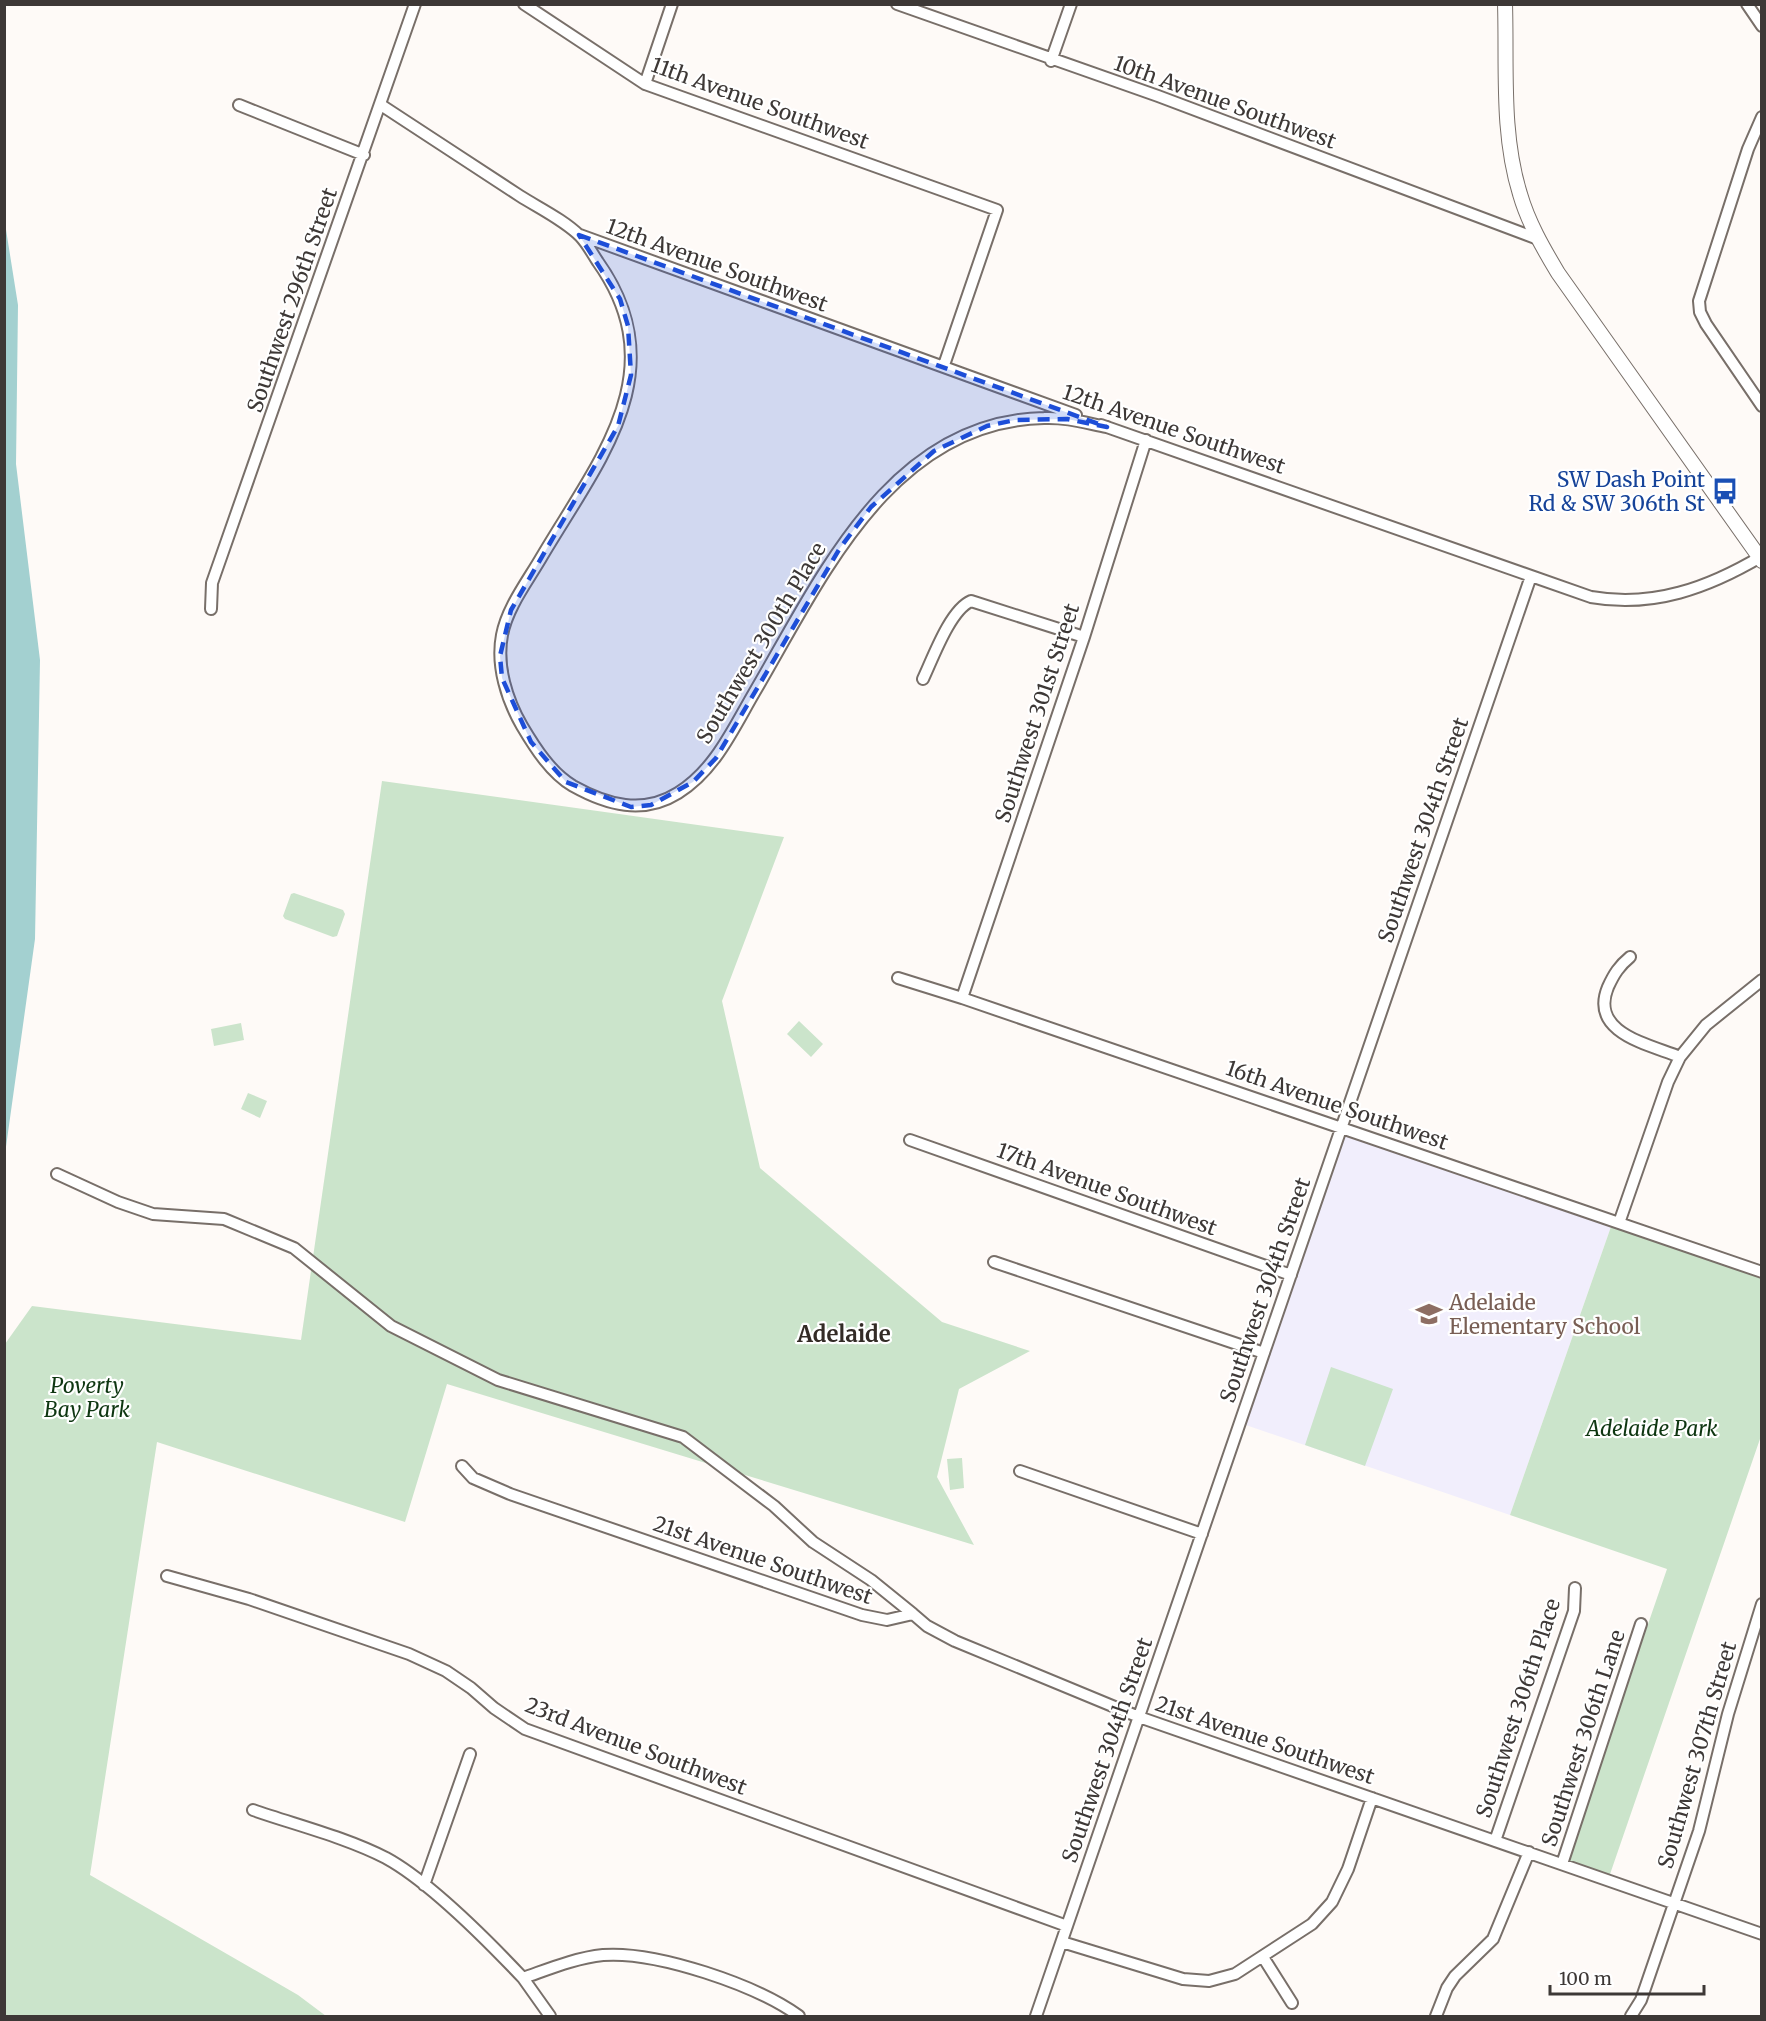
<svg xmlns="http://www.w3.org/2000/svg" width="1766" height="2021" font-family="Merriweather,serif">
<rect width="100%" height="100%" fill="#fefaf7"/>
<!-- education -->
<path fill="#f1eefc" d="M1342 1127 1613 1221 1510 1515 1240 1423Z"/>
<!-- green -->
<path fill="#cbe4cb" d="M382 781 784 837 722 1001 760 1168 942 1322 1030 1351 959 1389 937 1477 974 1545 447 1384 405 1522 157 1442 90 1875 298 1995 326 2016H5V1344L32 1306 301 1340Z
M294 893 343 910 345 914 337 936 333 937 285 919 283 916 291 894Z
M799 1021 823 1044 811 1057 787 1034Z
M241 1023 244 1040 214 1046 211 1029Z
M248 1093 267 1101 260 1118 241 1109Z
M1613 1221 1761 1272V1436L1608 1880 1565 1865 1667 1569 1510 1515Z
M1331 1367 1393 1389 1365 1466 1305 1445Z
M962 1458 964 1488 950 1490 947 1459Z"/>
<!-- water -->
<path fill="#a3d0d0" d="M4 217 18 305 16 464 40 660 35 939 5 1154Z"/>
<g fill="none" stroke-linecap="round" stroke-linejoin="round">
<!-- minor casing -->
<g stroke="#786f69" stroke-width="14">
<path id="minor" d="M524 4 645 84 997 210 944 365
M897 4 1158 96 1538 239
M1747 4 1762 26
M1051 61 1071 4
M645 84 672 4
M239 105 364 155
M381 105C427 135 474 166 520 196 539 208 564 220 580 236 587 243 592 253 598 262 676 372 598 461 541 558 527 582 507 608 502 635 496 666 507 700 522 726 535 748 551 773 573 786 607 805 643 815 678 793 715 770 733 729 754 693 821 579 890 421 1044 418 1066 417 1086 423 1107 427
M1762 117 1748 149 1699 301 1700 312 1706 324 1762 406
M580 235 1076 415
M1101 425 1591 597C1653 608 1708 588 1762 556
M211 609 212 583 415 4
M923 679C933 658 950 610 971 601L1084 637
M1630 957C1619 966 1614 974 1608 987 1589 1033 1648 1044 1680 1057
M898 978 962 998 1762 1272
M962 998 1084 637 1146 440
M910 1140 1291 1275
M57 1174 118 1202 153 1214 224 1219 294 1248 391 1326 498 1380 683 1437 774 1506 813 1542 871 1580 913 1614
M1619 1223 1668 1082 1680 1057 1706 1025 1762 980
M994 1262 1264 1353
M462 1466 473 1478 510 1494 862 1615 887 1620 913 1614 927 1626 955 1641 1139 1717 1762 1934
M1020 1471 1202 1534
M167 1576 249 1599 409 1654 446 1671 471 1688 494 1708 525 1729 1067 1926
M253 1810C296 1825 345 1837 386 1858 430 1882 488 1941 523 1978 549 1969 575 1958 603 1955 657 1951 756 1985 799 2016
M1495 1841 1574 1611 1575 1588
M1562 1864 1641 1624
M424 1885 470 1754
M1062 1942 1183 1979 1209 1981 1235 1974 1312 1924 1332 1902 1348 1869 1372 1798
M1263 1957 1292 2003
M523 1978 550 2016
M1036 2016 1531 576
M1436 2016 1447 1988 1455 1976 1493 1939 1529 1852
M1631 2016 1641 2000 1699 1831 1728 1714 1762 1604"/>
</g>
<!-- secondary casing -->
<g stroke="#786f69" stroke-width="16">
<path id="secondary" d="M1505 4C1507 67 1501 133 1520 194 1528 222 1543 248 1558 273L1762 561"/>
</g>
<!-- minor -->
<use href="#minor" stroke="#fff" stroke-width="10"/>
<!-- secondary -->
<use href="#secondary" stroke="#fff" stroke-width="14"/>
</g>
<!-- marked area -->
<path fill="#1d4ed8" fill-opacity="0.2" stroke="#1d4ed8" stroke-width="4.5" stroke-dasharray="12 8" stroke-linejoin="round" d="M579 235 1107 427 1067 419 1015 420 987 426 934 451 871 507 840 548 716 758 693 782 651 805 631 807 566 782 531 742 502 678 500 656 511 610 618 426 631 375 628 326 620 299Z"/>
<!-- icons -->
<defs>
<g id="bus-bare" transform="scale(2.07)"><path d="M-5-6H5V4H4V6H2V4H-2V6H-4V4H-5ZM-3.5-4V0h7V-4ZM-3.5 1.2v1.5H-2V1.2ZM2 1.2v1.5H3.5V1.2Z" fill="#1a4fb4" stroke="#fff" stroke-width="2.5" paint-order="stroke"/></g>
<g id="school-bare" transform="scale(2.07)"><path d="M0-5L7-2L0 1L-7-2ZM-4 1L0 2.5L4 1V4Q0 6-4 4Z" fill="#8d6e63" stroke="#fff" stroke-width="2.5" paint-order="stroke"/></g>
</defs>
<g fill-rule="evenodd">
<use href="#bus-bare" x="1725" y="491"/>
<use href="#school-bare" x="1429" y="1314"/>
</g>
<g text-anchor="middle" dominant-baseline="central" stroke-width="4.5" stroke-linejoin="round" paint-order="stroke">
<!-- street labels -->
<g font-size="21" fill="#3d3836" stroke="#fff">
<text transform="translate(1225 102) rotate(20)">10th Avenue Southwest</text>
<text transform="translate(760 103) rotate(20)">11th Avenue Southwest</text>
<text transform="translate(717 265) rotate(20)">12th Avenue Southwest</text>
<text transform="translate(292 300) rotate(-71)">Southwest 296th Street</text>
<text transform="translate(1174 429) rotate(19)">12th Avenue Southwest</text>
<text transform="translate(761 643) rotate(-59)">Southwest 300th Place</text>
<text transform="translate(1037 713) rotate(-72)">Southwest 301st Street</text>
<text transform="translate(1423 830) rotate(-71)">Southwest 304th Street</text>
<text transform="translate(1337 1105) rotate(19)">16th Avenue Southwest</text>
<text transform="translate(1107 1189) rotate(20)">17th Avenue Southwest</text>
<text transform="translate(1265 1290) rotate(-71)">Southwest 304th Street</text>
<text transform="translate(763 1560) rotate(19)">21st Avenue Southwest</text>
<text transform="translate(1518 1708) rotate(-72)">Southwest 306th Place</text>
<text transform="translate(1583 1738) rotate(-72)">Southwest 306th Lane</text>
<text transform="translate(1265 1740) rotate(19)">21st Avenue Southwest</text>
<text transform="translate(636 1746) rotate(21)">23rd Avenue Southwest</text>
<text transform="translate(1107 1750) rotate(-71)">Southwest 304th Street</text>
<text transform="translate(1697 1755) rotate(-74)">Southwest 307th Street</text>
</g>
<!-- transit labels -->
<g font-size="21" fill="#164399" stroke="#fff" text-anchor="end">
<text x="1705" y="479">SW Dash Point<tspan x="1705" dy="24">Rd &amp; SW 306th St</tspan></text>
</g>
<!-- education labels -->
<g font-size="21" fill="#785e54" stroke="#fff" text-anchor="start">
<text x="1449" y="1302">Adelaide<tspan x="1449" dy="24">Elementary School</tspan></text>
</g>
<!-- park labels -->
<g font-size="21" font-style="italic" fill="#0e3611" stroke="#fff">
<text x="87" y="1385">Poverty<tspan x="87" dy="24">Bay Park</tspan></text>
<text x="1652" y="1428">Adelaide Park</text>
</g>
<!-- neighbourhood labels -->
<g font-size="22" font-weight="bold" fill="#332b26" stroke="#fff">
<text x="844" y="1334">Adelaide</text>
</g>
</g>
<!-- border -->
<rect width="1766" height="2021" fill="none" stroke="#3d3836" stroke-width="12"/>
<!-- scale -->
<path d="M1550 1985v9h154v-9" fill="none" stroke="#3d3836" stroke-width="3"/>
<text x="1559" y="1985" font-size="18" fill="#3d3836" stroke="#ffffff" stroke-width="4.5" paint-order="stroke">100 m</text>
</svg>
